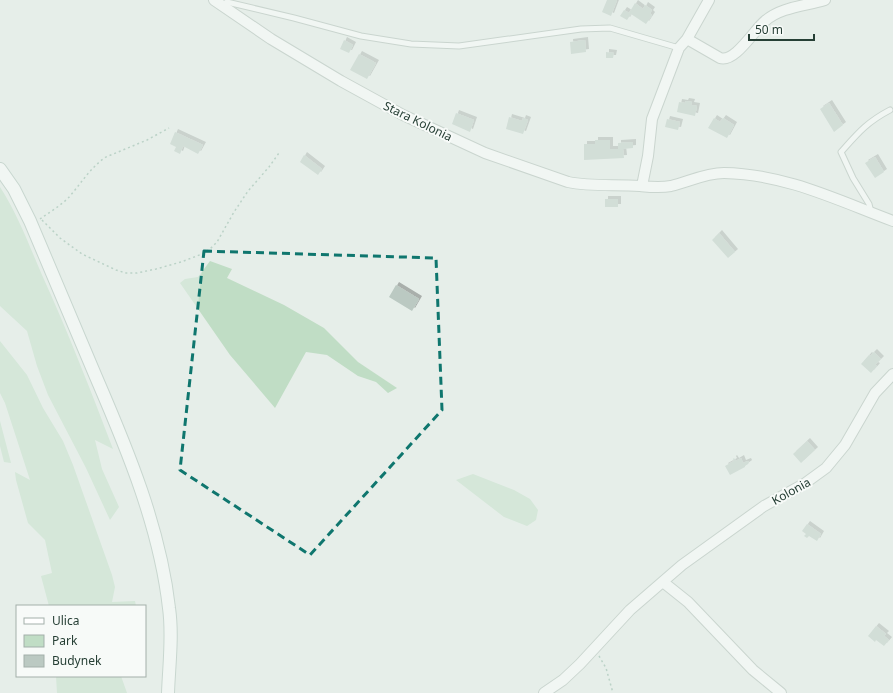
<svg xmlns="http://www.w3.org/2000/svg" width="893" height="693" font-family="'Noto Sans',sans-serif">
<defs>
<filter id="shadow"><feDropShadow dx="3" dy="-3" stdDeviation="0" flood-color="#0004"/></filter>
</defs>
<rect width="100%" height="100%" fill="#e6eee9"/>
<!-- green -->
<path fill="#c0ddc5" d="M0 187C18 215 29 245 42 275 68 332 91 391 113 449L95 440 102 469 119 507 110 520 86 468 48 395 37 366 27 331 0 306Z
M210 261 232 269 227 278 284 305 324 328 358 362 397 388 388 393 376 382 358 376 327 355 306 352 275 408 230 355 180 283 185 279 198 277Z
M0 341 27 375 43 408 63 441 73 465 112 575 115 587 112 602 135 601 136 606H49L41 576 52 573 45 540 28 523 16 480 15 472 30 480 5 403 0 393Z
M0 421 11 463 4 462 0 446Z
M473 474 514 490 530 499 538 510 536 520 527 526 504 517 456 480Z
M56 676H121L127 693H57Z"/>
<!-- building -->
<path fill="#bbc9c2" filter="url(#shadow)" d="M607 0H617L611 16 602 12Z
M635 3 643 9 645 5 652 10 650 13 652 15 646 24 631 14 627 20 620 16 624 10 629 13Z
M344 40 353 45 349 53 340 49Z
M585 40 586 52 571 54 570 42Z
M606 52 614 53 613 58H606Z
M359 54 376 63 367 79 350 70Z
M686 101 692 102 691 105 697 106 695 116 677 112 679 102 685 103Z
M829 103 843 125 834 132 820 109Z
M456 113 474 120 470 132 452 124Z
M509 117 522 121 523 118 528 120 523 134 506 129Z
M714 118 720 122 723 118 734 125 727 138 708 128Z
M667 119 680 122 678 130 665 127Z
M175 132 203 145 198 154 183 146 180 154 174 151 176 147 170 144Z
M595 140H610V149H618V143L633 142V148L623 149 624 158 584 160V144H595Z
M304 155 322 169 318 175 300 162Z
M875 157 884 172 875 178 865 163Z
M605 199H618V207H605Z
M719 233 735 252 728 258 712 240Z
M396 285 419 299 412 311 389 297Z
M874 352 881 359 875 365 877 366 871 373 861 364 869 355 870 356Z
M807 441 815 450 801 463 793 454Z
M734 458 736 461 741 458 743 463 748 461 749 463 745 466V467L730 475 725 466 734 461 733 459Z
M807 524 821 534 817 541 809 536 807 538 804 536 806 534 802 531Z
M876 626 886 634 884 636 889 640 884 646 876 640 875 642 868 636Z"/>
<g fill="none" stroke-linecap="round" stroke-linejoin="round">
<!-- lane casing -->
<g stroke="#a9b6af" stroke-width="7">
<path id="lane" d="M222 5 227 2 294 18 361 36 411 44 459 46 581 29 610 28 679 48
M871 212 869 204 853 178 841 152C858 133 867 122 890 110"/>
</g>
<!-- street casing -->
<g stroke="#a9b6af" stroke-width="12">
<path id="street" d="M214 0 271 39 341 81 403 115 485 153 568 182C592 187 616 184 640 186 651 187 660 188 671 186 688 182 705 173 724 173 785 174 837 200 893 221
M687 39 720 58C735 63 754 30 765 21 781 7 805 6 825 0
M642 186 648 156 652 119 679 48 687 39 709 0
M663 582 688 602 753 670 781 693
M544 693 563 680 580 664 630 610 682 565 764 506 804 484 826 468 845 445 875 393 893 374"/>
</g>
<!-- secondary casing -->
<g stroke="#a5b9b0" stroke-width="14">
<path id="secondary" d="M0 169 14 189 30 221C52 273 74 325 96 377 128 451 160 528 169 608 173 636 169 665 168 693"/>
</g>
<!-- path -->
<path stroke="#88af9e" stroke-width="1.5" stroke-dasharray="2 3" stroke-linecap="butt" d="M40 219C50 212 62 205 70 196 82 182 91 167 106 157L147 140 169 128
M42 220 60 238 82 254 116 270 126 273H137L156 269 181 262 202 254 210 249 217 242 234 212 248 191 269 167 279 153
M599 656 606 668 613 693"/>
<!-- lane -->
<use href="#lane" stroke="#fff" stroke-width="5"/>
<!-- street -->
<use href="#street" stroke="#fff" stroke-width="10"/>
<!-- secondary -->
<use href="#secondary" stroke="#fff" stroke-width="12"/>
</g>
<!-- marked area -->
<path d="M0 0H893V693H0ZM204 251 436 258 442 410 310 555 180 470Z" fill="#e6eee9" fill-opacity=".55" fill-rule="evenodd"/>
<path fill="none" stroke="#0f766e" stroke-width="3" stroke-dasharray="8 5" stroke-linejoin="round" d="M204 251 436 258 442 410 310 555 180 470Z"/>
<g text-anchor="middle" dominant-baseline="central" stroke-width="4" stroke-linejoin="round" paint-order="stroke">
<!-- street labels -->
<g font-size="12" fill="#263f35" stroke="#f7faf8">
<text transform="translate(418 121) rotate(26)">Stara Kolonia</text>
<text transform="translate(791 491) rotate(-29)">Kolonia</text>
</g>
</g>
<!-- legend -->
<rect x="16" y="605" width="130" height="72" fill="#f7faf8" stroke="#a3afaa"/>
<rect x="24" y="618" width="20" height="6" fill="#ffffff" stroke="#a3afaa"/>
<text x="52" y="625" font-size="12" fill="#263f35">Ulica</text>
<rect x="24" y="635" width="20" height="12" fill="#c0ddc5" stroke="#a3afaa"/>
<text x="52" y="645" font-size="12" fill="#263f35">Park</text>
<rect x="24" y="655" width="20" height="12" fill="#bbc9c2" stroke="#a3afaa"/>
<text x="52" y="665" font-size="12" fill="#263f35">Budynek</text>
<!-- scale -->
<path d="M749 34v6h65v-6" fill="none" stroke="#263f35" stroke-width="2"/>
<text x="755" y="34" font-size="12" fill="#263f35" stroke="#f7faf8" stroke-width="3" paint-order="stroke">50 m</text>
</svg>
